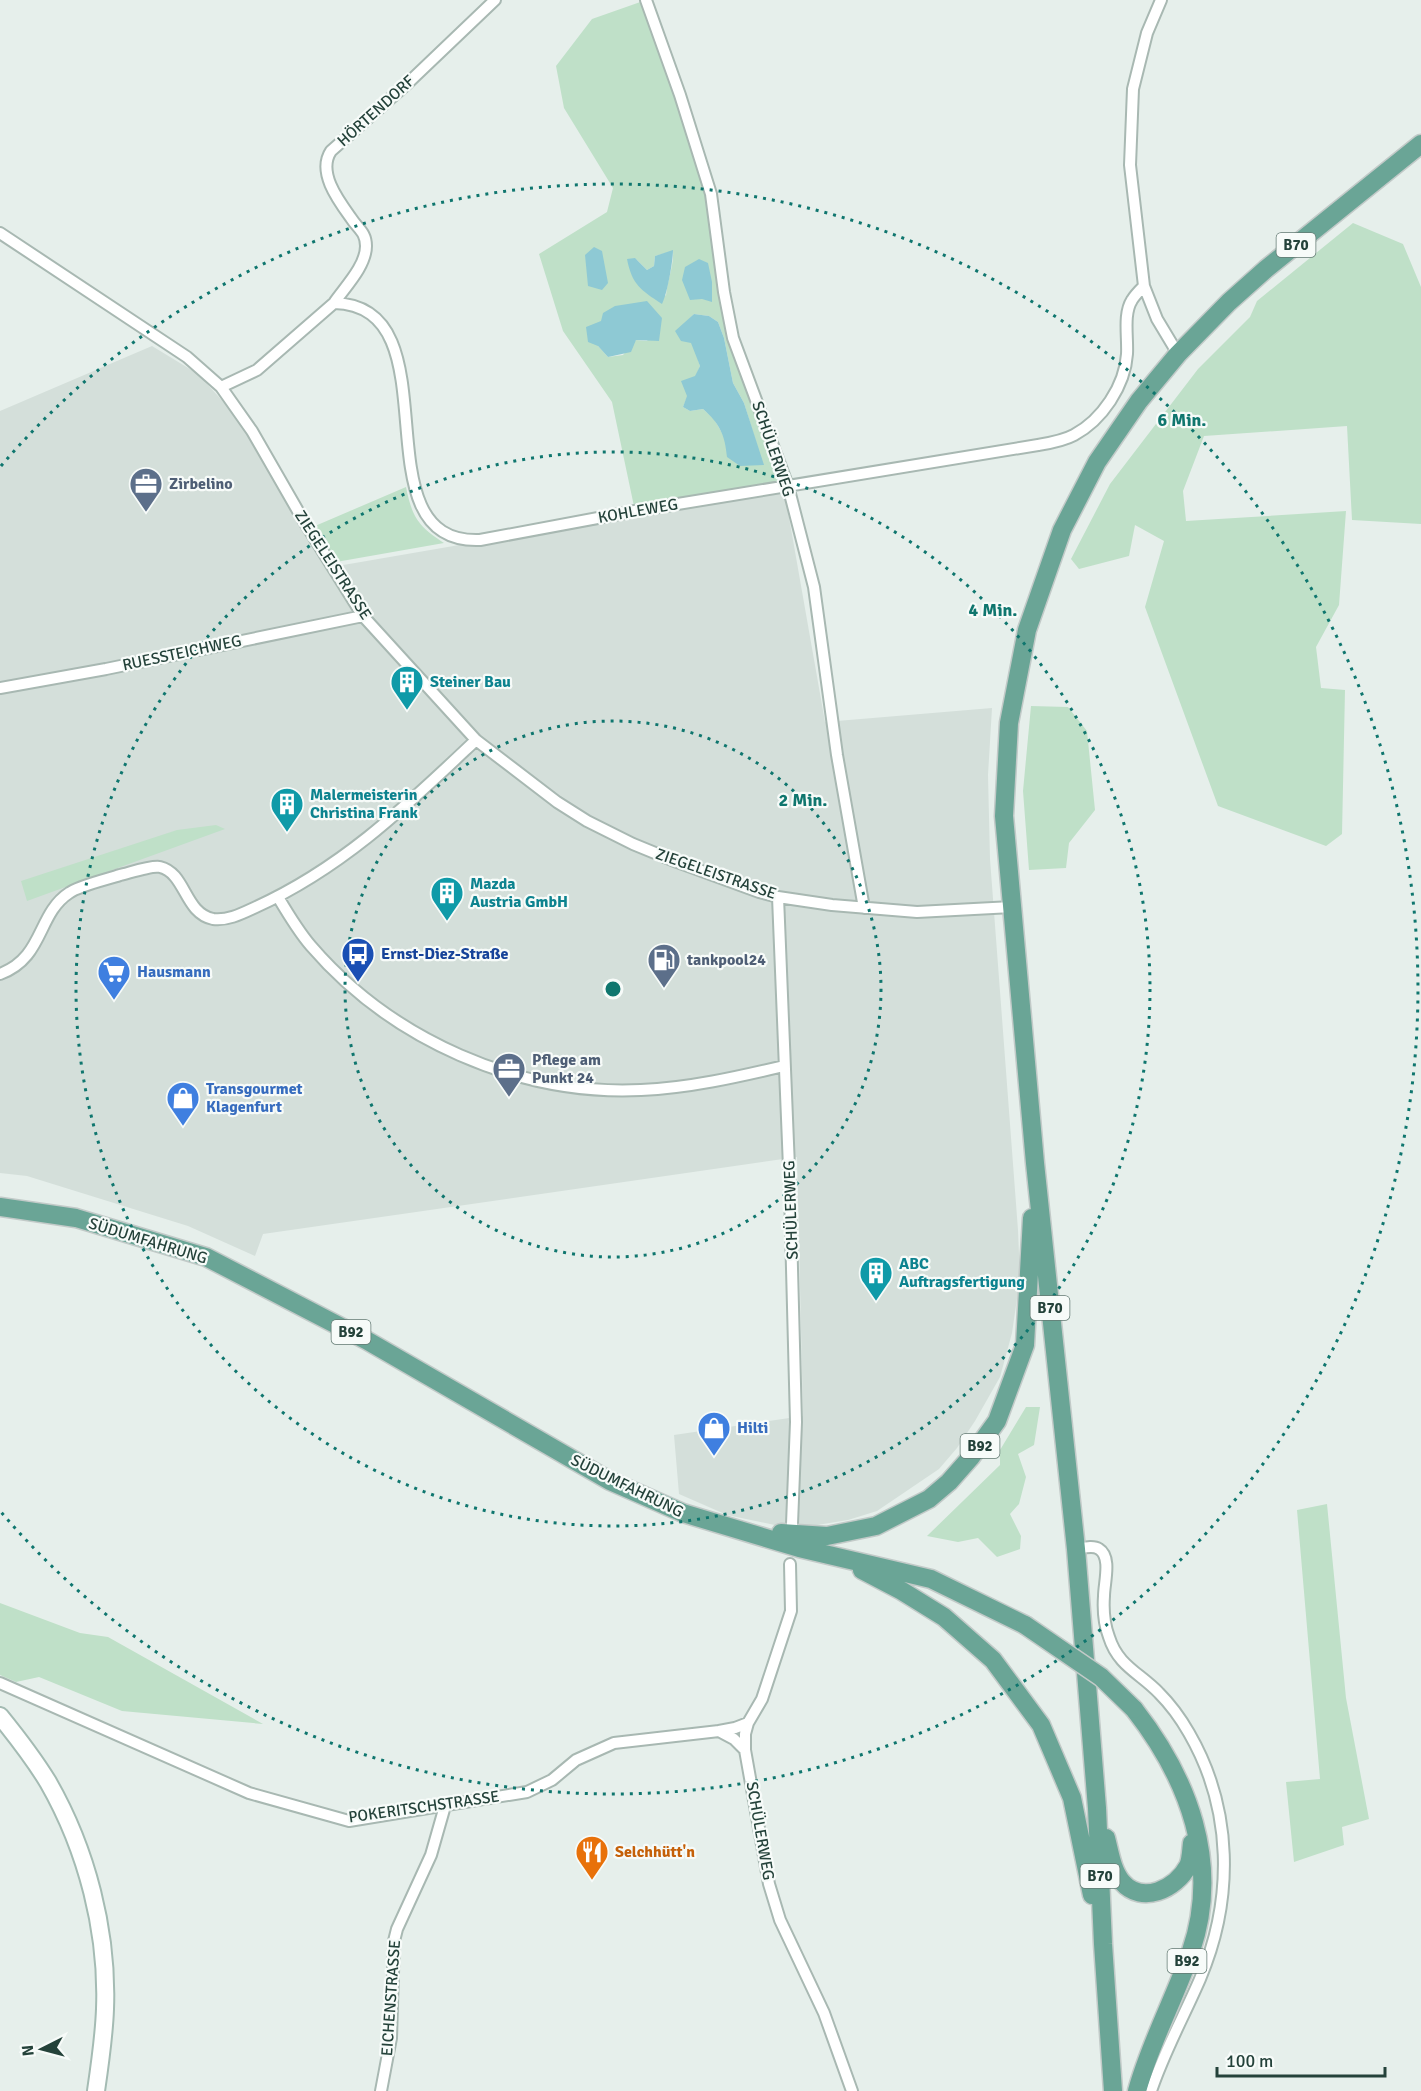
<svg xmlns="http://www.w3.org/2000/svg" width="1421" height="2091" font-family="Signika,sans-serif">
<rect width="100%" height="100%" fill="#e6efeb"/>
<!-- built -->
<path fill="#d4dfda" d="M152 346 198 374 238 418 326 568 784 489 825 722 992 708 988 775 990 859 1018 1230 1020 1278 1012 1333 1000 1377 975 1421 957 1448 939 1469 877 1511 848 1520 805 1527H784L727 1515 679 1494 674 1435 803 1416 797 1157 263 1234 255 1256 188 1226 27 1176 0 1173V411Z"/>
<!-- green -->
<path fill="#bfe0c8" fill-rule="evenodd" d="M646 0 711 194 733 338 788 486 635 511 612 402 563 331 539 254 607 212 613 188 564 108 556 66 592 19ZM673 251C674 266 667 281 666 296L635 258 647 270 654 266 655 256ZM694 314 709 316 718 322 724 338 733 383 744 403 763 465 725 438 714 419 703 409 690 411 683 407 700 366 686 322ZM662 318 647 341 636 340 623 355 608 357 598 346Z
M1353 223 1403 244 1421 287V524L1352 520 1347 426 1204 436 1183 491 1186 521 1346 511 1339 605 1316 647 1321 688 1345 690 1342 834 1326 846 1218 806 1145 607 1164 541 1135 525 1129 556 1079 569 1071 559 1110 484 1198 369 1250 317 1257 301Z
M406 487C412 517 418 526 444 543L336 562 315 526Z
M1031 706 1068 707 1087 731 1095 810 1069 843 1066 868 1029 870 1023 791Z
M216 825 225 829 27 901 21 881 177 830Z
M1026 1407H1040L1034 1445 1018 1454 1026 1477 1019 1504 1010 1514 1021 1536 1020 1549 997 1557 978 1538 958 1542 927 1536 1000 1465V1450Z
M1327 1504 1346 1698 1369 1819 1342 1827 1344 1845 1294 1862 1286 1782 1320 1779 1297 1510Z
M0 1603 80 1633 108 1637 263 1724 122 1711 39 1677 16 1682 0 1675Z"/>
<!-- water -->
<path fill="#8ec9d4" d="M594 247 602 251 608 283 602 290 588 286 585 255Z
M673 250C673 261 667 295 662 304 641 290 632 285 627 259L635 258 647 270 654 266 655 256Z
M699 259 708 263 712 282V302L702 299 690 300 682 280 685 267Z
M647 301 662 318 659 341 636 340 631 352 608 357 598 346 588 342 586 327 601 321 603 313 615 306Z
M694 314 709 316 718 322 724 338 733 383 744 403 764 465 740 466 727 457C725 435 720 424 703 409L690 411 683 407 687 396 681 381 695 376 700 366 691 343 681 341 675 331Z"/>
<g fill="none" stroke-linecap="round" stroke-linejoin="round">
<!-- street casing -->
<g stroke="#a8b8b2" stroke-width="14">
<path id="street" d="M646 0 680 95 711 194 724 292 733 338 788 486 814 587 837 755 864 908
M1161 0 1147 33 1133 89 1130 165 1144 286 1157 319 1178 354
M0 233 187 357 221 387 252 431 302 518 363 616 476 740 557 802 587 821 633 844 677 862 759 892 778 897 832 905 917 912 1012 907
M334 303C345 287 366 266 366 246 366 232 358 229 351 218 338 200 317 172 331 151L408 83 495 0
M221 387 257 370 334 303C459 306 353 545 480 540L635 511 1038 445C1050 443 1063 441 1074 435 1102 420 1125 386 1127 354 1128 337 1123 314 1132 300 1135 295 1140 290 1144 286
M0 688 106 669 363 616
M278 897C288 914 298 931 311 946 391 1039 518 1096 641 1090 689 1088 737 1077 784 1066
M778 897 790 1192 796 1422 792 1524
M0 974C44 958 37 914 69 893 78 886 108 879 120 875 129 873 152 865 160 867 186 873 184 913 213 919 228 921 243 913 256 907 344 867 407 805 476 740
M1076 1549C1083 1548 1093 1545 1099 1549 1112 1557 1104 1583 1104 1596 1103 1610 1104 1624 1109 1637 1118 1666 1140 1673 1159 1693 1171 1705 1181 1719 1189 1733 1233 1809 1234 1899 1200 1979 1184 2016 1164 2052 1151 2091
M790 1564 791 1611 762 1699 748 1723 745 1734V1750L769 1884 780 1920 824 2013 852 2091
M0 1683 249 1793 349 1821 527 1792 552 1780 576 1760 614 1743 719 1731 734 1739 745 1750
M719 1731 735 1728 748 1723
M381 2091 391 2038 394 1941 397 1929 431 1855 445 1806"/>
</g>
<!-- secondary casing -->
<g stroke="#a4bbb3" stroke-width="20">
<path id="secondary" d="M0 1716C17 1737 34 1759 48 1782 87 1850 108 1932 105 2009 104 2037 100 2064 96 2091"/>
</g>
<!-- primary casing -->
<g stroke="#c2cac8" stroke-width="21">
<path id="primary" d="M0 1207 76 1218 206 1257 366 1340 610 1481 683 1513 799 1548 931 1579 1025 1625
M781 1533 827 1536 876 1526 929 1499 949 1482 971 1457 997 1421 1025 1345 1032 1218
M862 1570 902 1591 944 1617 993 1660 1041 1725 1072 1798 1092 1895
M1134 1709C1188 1778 1221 1863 1191 1951 1175 1998 1150 2043 1137 2091
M1106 1838C1110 1853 1112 1870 1122 1882 1142 1905 1176 1889 1188 1866 1191 1860 1191 1851 1192 1843
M1113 2091 1103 1944 1097 1808 1076 1549 1035 1163 1004 816 1009 723 1027 630 1062 530 1097 462 1139 401 1178 354 1229 302 1266 269 1421 144"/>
</g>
<!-- street -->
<use href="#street" stroke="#fff" stroke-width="10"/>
<!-- secondary -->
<use href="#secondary" stroke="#fff" stroke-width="16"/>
<!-- primary -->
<use href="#primary" stroke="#6aa596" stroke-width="18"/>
<!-- primary-bridge casing -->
<g stroke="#c2cac8" stroke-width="21" stroke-linecap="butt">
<path id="primary-bridge" d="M1025 1625 1101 1677 1134 1709"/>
</g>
<!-- primary-bridge -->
<use href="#primary-bridge" stroke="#6aa596" stroke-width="18"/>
</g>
<!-- distance rings -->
<g fill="none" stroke="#0f766e" stroke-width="3" stroke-dasharray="3 6">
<circle cx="613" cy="989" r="268"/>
<circle cx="613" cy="989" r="537"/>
<path d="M1 466A805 805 0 1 1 1 1512"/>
</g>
<!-- icons -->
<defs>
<g id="office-pin" transform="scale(1.725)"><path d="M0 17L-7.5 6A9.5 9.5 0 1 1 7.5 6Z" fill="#5c6f8a" stroke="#f7fbf9"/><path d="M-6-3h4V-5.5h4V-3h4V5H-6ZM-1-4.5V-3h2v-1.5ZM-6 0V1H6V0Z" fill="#fff"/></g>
<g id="building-pin" transform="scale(1.725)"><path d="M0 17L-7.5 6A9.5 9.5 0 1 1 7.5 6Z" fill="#0f9aa8" stroke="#f7fbf9"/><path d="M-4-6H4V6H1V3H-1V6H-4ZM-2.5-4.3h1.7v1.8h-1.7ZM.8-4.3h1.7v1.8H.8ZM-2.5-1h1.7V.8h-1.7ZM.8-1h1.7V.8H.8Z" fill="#fff"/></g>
<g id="bus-pin" transform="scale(1.725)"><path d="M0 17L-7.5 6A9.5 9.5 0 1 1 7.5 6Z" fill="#1a4fb4" stroke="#f7fbf9"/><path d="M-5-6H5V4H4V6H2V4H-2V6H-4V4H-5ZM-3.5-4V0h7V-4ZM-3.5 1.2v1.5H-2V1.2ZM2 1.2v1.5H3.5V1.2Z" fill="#fff"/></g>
<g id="fuel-pin" transform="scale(1.725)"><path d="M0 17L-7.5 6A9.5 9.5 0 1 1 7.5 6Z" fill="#5c6f8a" stroke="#f7fbf9"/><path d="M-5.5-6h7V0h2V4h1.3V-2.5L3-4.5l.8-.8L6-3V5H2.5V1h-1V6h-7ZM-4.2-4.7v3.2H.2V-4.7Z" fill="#fff"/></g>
<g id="supermarket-pin" transform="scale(1.725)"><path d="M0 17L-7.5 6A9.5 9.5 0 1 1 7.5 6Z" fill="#3f7fe0" stroke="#f7fbf9"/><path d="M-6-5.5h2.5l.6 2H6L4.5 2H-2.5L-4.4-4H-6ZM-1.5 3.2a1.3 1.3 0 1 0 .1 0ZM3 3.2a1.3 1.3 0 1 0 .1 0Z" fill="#fff"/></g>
<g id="shop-pin" transform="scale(1.725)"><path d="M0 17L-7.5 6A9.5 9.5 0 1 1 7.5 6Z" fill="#3f7fe0" stroke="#f7fbf9"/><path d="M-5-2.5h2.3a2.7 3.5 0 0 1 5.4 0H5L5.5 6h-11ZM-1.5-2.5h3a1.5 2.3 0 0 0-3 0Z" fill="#fff"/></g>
<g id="restaurant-pin" transform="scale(1.725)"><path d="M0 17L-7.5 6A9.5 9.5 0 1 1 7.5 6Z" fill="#e8710a" stroke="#f7fbf9"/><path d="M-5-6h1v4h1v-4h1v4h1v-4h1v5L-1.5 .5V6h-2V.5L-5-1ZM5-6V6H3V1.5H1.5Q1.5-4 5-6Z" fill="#fff"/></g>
</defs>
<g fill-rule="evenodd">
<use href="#office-pin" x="146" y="484"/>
<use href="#building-pin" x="407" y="682"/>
<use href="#building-pin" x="287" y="804"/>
<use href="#building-pin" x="447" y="893"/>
<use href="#bus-pin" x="358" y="954"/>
<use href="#fuel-pin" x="664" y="960"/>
<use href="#supermarket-pin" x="114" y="972"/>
<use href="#office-pin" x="509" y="1069"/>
<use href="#shop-pin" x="183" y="1098"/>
<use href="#building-pin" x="876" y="1273"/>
<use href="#shop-pin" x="714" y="1428"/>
<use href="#restaurant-pin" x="592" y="1852"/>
</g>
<g text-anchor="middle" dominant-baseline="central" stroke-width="4.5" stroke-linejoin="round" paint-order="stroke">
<!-- shield labels -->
<g fill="#f7fbf9" stroke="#637a73" stroke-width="1.5">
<rect x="1276.5" y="233" width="39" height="24" rx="4.5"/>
<rect x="1030.5" y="1296" width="39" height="24" rx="4.5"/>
<rect x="331.5" y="1320" width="39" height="24" rx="4.5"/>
<rect x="960.5" y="1434" width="39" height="24" rx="4.5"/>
<rect x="1080.5" y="1864" width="39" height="24" rx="4.5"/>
<rect x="1167.5" y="1949" width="39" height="24" rx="4.5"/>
</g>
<g font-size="15" font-weight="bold" fill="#24423a">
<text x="1296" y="245">B70</text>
<text x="1050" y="1308">B70</text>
<text x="351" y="1332">B92</text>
<text x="980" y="1446">B92</text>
<text x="1100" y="1876">B70</text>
<text x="1187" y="1961">B92</text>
</g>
<!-- street labels -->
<g font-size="16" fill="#24423a" stroke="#f7fbf9">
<text transform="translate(376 111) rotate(-42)">HÖRTENDORF</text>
<text transform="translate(773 449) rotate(71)">SCHÜLERWEG</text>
<text transform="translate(638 511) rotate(-10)">KOHLEWEG</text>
<text transform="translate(333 565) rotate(57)">ZIEGELEISTRASSE</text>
<text transform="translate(182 653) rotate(-12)">RUESSTEICHWEG</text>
<text transform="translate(716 874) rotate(19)">ZIEGELEISTRASSE</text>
<text transform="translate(791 1210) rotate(-92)">SCHÜLERWEG</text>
<text transform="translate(148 1241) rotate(17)">SÜDUMFAHRUNG</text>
<text transform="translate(627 1486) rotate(26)">SÜDUMFAHRUNG</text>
<text transform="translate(424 1807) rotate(-8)">POKERITSCHSTRASSE</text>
<text transform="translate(760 1831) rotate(80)">SCHÜLERWEG</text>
<text transform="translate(391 1998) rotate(-86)">EICHENSTRASSE</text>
</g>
<!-- service labels -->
<g font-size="16" font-weight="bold" fill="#4e5e75" stroke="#f7fbf9" text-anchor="start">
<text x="169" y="484">Zirbelino</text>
<text x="687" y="960">tankpool24</text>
<text x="532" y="1060">Pflege am<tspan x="532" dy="18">Punkt 24</tspan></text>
</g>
<!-- culture labels -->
<g font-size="16" font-weight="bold" fill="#0d838f" stroke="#f7fbf9" text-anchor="start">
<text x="430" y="682">Steiner Bau</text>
<text x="310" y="795">Malermeisterin<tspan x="310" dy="18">Christina Frank</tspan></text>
<text x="470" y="884">Mazda<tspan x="470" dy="18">Austria GmbH</tspan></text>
<text x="899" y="1264">ABC<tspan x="899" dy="18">Auftragsfertigung</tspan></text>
</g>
<!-- transit labels -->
<g font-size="16" font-weight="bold" fill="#164399" stroke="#f7fbf9" text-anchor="start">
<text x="381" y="954">Ernst-Diez-Straße</text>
</g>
<!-- shop labels -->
<g font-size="16" font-weight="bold" fill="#366cbe" stroke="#f7fbf9" text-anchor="start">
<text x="137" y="972">Hausmann</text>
<text x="206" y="1089">Transgourmet<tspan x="206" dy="18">Klagenfurt</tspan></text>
<text x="737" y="1428">Hilti</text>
</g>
<!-- food labels -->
<g font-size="16" font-weight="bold" fill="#c56008" stroke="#f7fbf9" text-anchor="start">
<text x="615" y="1852">Selchhütt'n</text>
</g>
</g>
<circle cx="613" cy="989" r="9" fill="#0f766e" stroke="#f7fbf9" stroke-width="3"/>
<g font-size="18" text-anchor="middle" font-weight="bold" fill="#0f766e" stroke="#f7fbf9" stroke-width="4.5" stroke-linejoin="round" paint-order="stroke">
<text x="1182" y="426">6 Min.</text>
<text x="993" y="616">4 Min.</text>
<text x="803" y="806">2 Min.</text>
</g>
<!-- north arrow -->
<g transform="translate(42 2049) rotate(264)" stroke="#f7fbf9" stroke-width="4.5" paint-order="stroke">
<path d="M0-4.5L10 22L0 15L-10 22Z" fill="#24423a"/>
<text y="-9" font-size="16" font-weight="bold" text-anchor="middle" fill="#24423a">N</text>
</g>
<!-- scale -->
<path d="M1217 2067v9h168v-9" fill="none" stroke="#24423a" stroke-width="3"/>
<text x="1226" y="2067" font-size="18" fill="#24423a" stroke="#f7fbf9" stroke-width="4.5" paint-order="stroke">100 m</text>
</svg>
